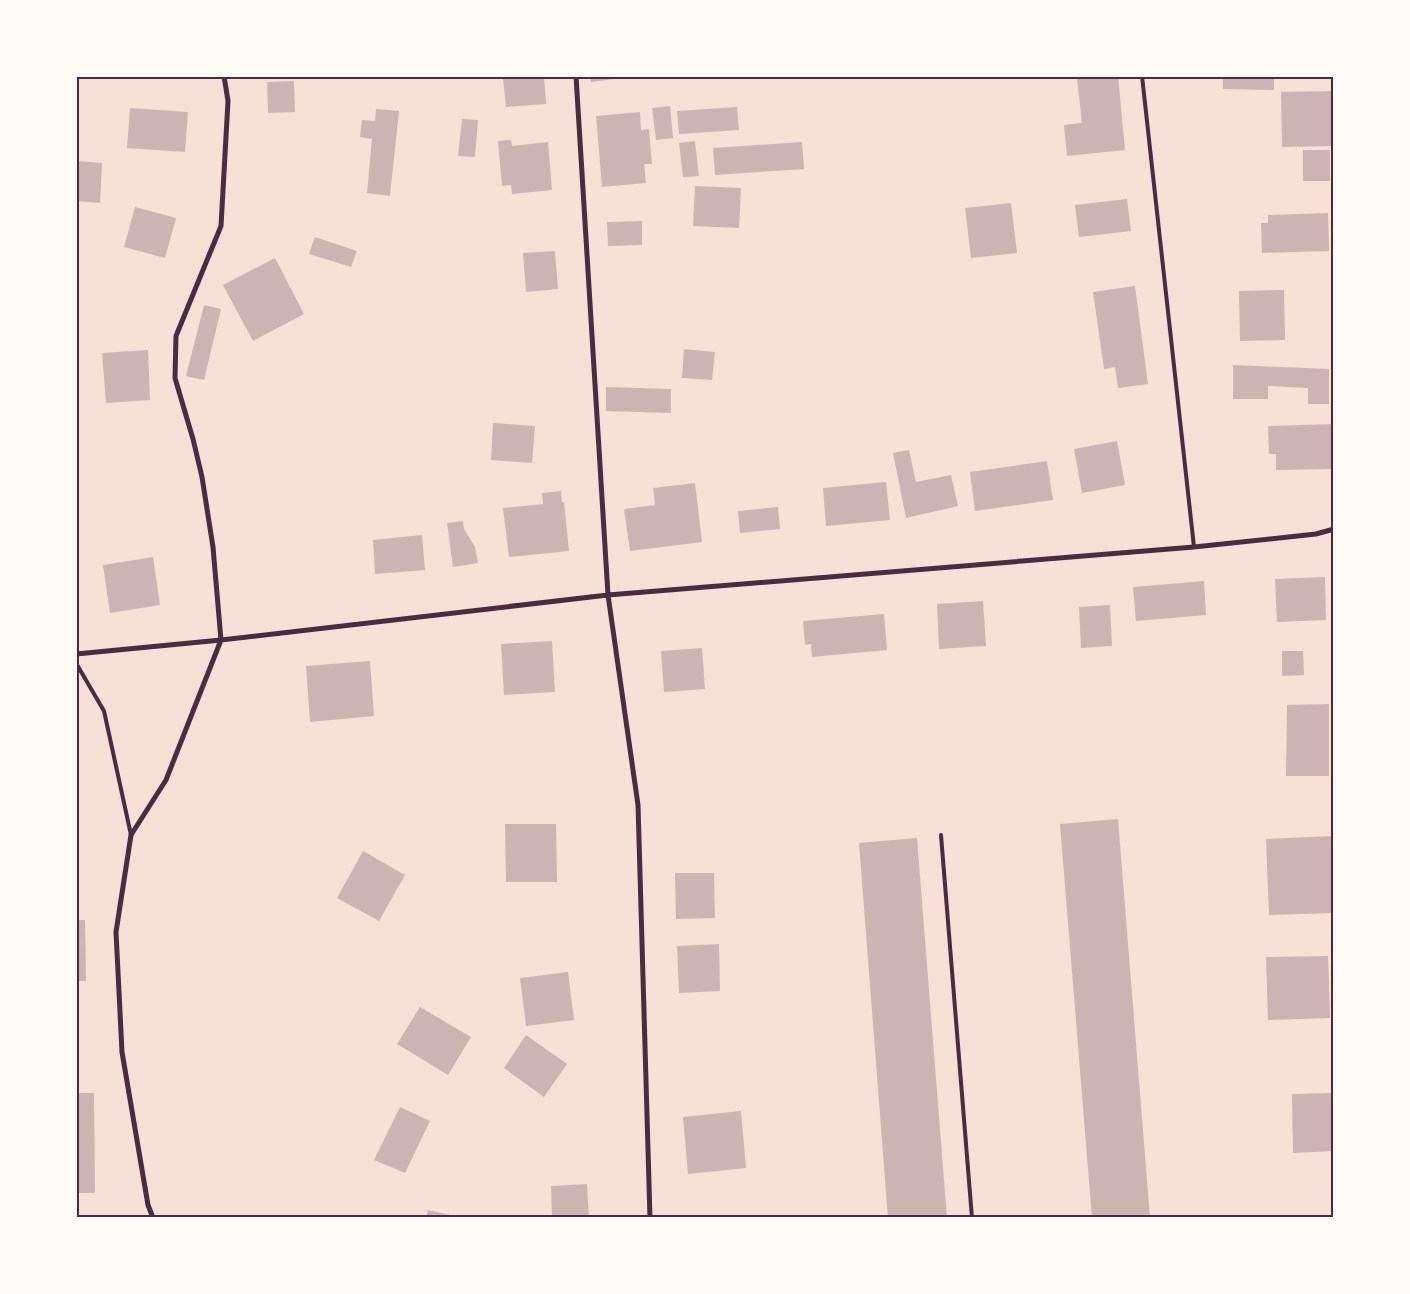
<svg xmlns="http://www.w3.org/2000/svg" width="1410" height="1294" font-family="'Noto Sans',sans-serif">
<rect width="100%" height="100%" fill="#f7e1d7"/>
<!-- building -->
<path fill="#ccb4b1" d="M529 76H544L546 104 506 107 503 79Z
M591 76H629V77L591 82Z
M1108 76H1118L1125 150 1067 156 1064 125 1082 123 1077 79Z
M1223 76H1274V90L1223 89Z
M294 81 295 112 268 113 267 82Z
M1332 91V146L1282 147 1281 92Z
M670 106 673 138 656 140 652 108Z
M737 107 739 130 679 134 677 111Z
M130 108 188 112 185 152 127 148Z
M376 109 399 111 390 196 367 193 372 139 360 137 362 120 375 121Z
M640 112 641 130 649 129 652 164H644L646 183 602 187 596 116Z
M462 119 478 120 475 157 458 156Z
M511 140 512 146 548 142 552 190 512 194 511 185 502 186 498 141Z
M695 141 699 176 683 177 679 143Z
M802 142 804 169 715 175 713 148Z
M1303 150H1330V181H1303Z
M76 161 102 163 100 203 76 201Z
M695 186 741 188 739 228 693 226Z
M1127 199 1131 231 1079 237 1075 205Z
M1011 203 1017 253 971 258 965 208Z
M135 207 176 218 165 258 124 247Z
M1328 213 1329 251 1262 253 1261 223H1268V215Z
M642 221V245L608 246 607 222Z
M315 237 357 251 351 267 309 254Z
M555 251 558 289 526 292 523 253Z
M275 258 304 314 253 341 223 285Z
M1135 286 1148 384 1118 388 1115 367 1104 369 1093 292Z
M1284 290 1285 340 1240 341 1239 291Z
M204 305 221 309 204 380 186 376Z
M684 349 715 352 712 380 682 378Z
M148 350 150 400 106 403 102 353Z
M1233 365 1329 369V404H1308V388L1268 386V399H1233Z
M606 387 671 389V413L606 411Z
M493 423 535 426 532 463 491 460Z
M1334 424V469L1276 470V454H1269L1268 426Z
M1117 441 1125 485 1082 493 1074 449Z
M909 450 916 482 951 475 958 506 906 518 893 453Z
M1047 461 1053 500 975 511 970 472Z
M886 482 890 520 826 526 823 488Z
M695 483 702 542 630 551 624 509 655 505 653 488Z
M561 491 562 502H564L569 551 509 557 503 508 543 504 542 493Z
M778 507 780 529 740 533 738 511Z
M463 521 464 529 475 547 478 563 453 567 447 523Z
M422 535 425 570 375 574 373 540Z
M153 557 160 605 110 613 103 565Z
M1325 577 1326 620 1277 622 1275 579Z
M1204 581 1206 615 1136 621 1133 587Z
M983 601 986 646 939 649 937 604Z
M1110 605 1112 646 1081 648 1079 607Z
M884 614 887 650 812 657 811 644 805 645 803 621Z
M552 641 555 692 504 695 501 644Z
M702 648 705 689 664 692 661 651Z
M1282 651H1303L1304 675 1282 676Z
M370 661 374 716 310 722 306 666Z
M1329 704V776H1286L1287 705Z
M1118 819 1150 1218H1092L1060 824Z
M505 824H556L557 882H506Z
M1334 836V913L1269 915 1266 839Z
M917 838 947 1218H888L859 843Z
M363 851 405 875 379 921 337 898Z
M675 873H714L715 918 676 919Z
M76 920H85L86 981H76Z
M719 944 720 991 679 993 677 946Z
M1328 956 1330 1018 1268 1020 1266 957Z
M568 972 574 1020 526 1026 520 978Z
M420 1007 471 1037 448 1075 397 1044Z
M526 1035 567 1064 544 1097 504 1068Z
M76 1093H94L95 1193H76Z
M1334 1093V1151L1293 1153 1292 1094Z
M400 1107 430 1121 405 1173 374 1160Z
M741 1111 746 1168 688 1174 683 1117Z
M587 1184 589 1218H552L551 1186Z
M428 1210 459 1217 458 1218H426Z"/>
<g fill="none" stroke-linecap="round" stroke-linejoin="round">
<!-- service -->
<path stroke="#4a2c40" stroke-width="4" d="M1142 76 1194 547
M76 663 104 711 131 835
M941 835 972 1218"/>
<!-- minor -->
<path stroke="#4a2c40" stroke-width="5" d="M576 76 608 595 638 805 650 1218
M76 654 221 640 608 595 1194 547 1316 534 1334 529
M153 1218 148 1205 122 1052 116 932 131 835 166 780 221 640 213 547 202 477 193 439 175 378 176 336 221 226 228 101 224 76"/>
</g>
<!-- border -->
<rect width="1410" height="1294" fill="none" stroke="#fffaf5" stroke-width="155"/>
<rect x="78" y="78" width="1254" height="1138" fill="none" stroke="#4a2c40" stroke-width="2"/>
</svg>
